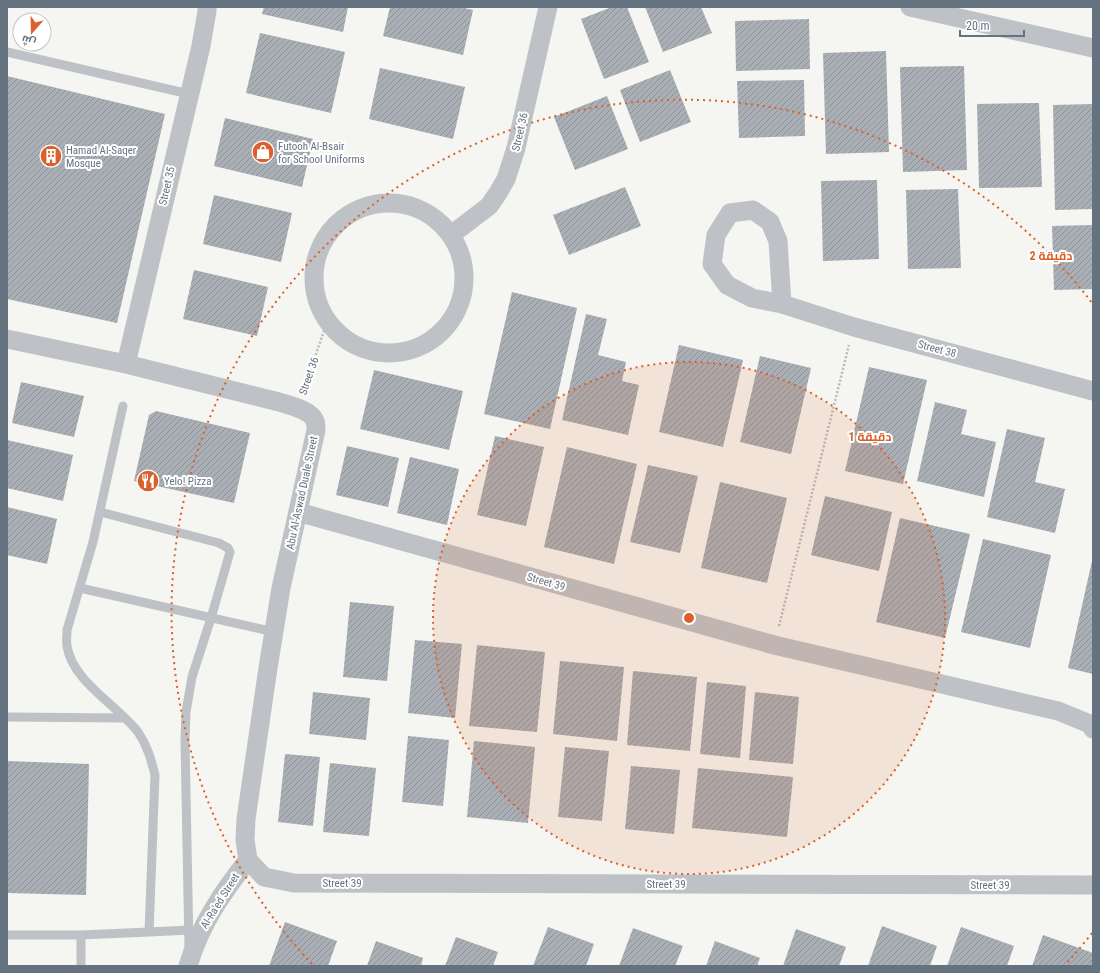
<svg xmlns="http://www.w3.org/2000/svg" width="1100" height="973" font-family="'Roboto Condensed',Cairo,sans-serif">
<defs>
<pattern id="building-hatch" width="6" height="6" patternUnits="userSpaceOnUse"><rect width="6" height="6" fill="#a9afb5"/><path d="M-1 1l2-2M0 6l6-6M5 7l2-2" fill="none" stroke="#8d9399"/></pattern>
</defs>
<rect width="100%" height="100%" fill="#f5f5f1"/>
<!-- building -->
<path fill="url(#building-hatch)" d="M264 7H348L343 32 262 14Z
M390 7H460L473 10 463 55 383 36Z
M612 7H627L649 62 604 79 581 19Z
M645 7H701L712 33 663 52Z
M809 19 810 69 736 71 735 21Z
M260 33 345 52 331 113 246 93Z
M886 51 889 152 826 154 823 53Z
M964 66 967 170 903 172 900 67Z
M380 68 465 87 453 139 369 119Z
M670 70 691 122 640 142 620 90Z
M7 76 165 114 117 323 7 299Z
M804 80 805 136 739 138 737 81Z
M607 96 628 149 575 170 554 117Z
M1039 103 1042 187 979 188 977 104Z
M1093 104V209L1055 210 1053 105Z
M225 118 313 139 302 187 214 166Z
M877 180 879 259 823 261 821 181Z
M625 187 641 226 569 255 553 215Z
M958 189 961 268 908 269 906 190Z
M214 195 292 213 281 262 203 244Z
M1093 225V289L1054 290 1052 226Z
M194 270 268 287 257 336 183 319Z
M512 292 577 308 550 429 484 414Z
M586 314 607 319 598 355 626 362 622 381 639 385 628 435 562 420Z
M679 345 743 360 723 447 659 432Z
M760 356 811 368 791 454 740 442Z
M869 367 927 380 903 484 845 471Z
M374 370 463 391 449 450 360 429Z
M21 382 84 396 74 437 12 423Z
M935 402 967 410 961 434 996 442 984 497 917 481Z
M156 411 250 433 234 503 134 481 149 415Z
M1007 429 1045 438 1035 482 1065 489 1055 533 987 517Z
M495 436 544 447 526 526 477 515Z
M7 440 73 455 63 501 7 488Z
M347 446 399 458 388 507 336 495Z
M567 447 637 464 614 564 544 547Z
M410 457 459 469 447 525 397 513Z
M648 465 698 476 680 553 630 542Z
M720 482 787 498 767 583 701 568Z
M825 496 892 512 879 571 811 555Z
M7 507 57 519 47 564 7 555Z
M900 518 970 534 945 638 876 622Z
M983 539 1051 555 1030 648 961 632Z
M1092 561H1093V674L1068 668Z
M350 602 394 606 387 681 343 677Z
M415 640 462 644 455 718 408 713Z
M477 645 545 652 537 732 469 726Z
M560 661 624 667 617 741 553 734Z
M633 671 697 677 690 751 627 745Z
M707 682 746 686 740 758 700 754Z
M313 692 370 698 366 740 309 734Z
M755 692 799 697 793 764 749 760Z
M408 736 449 740 443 806 402 802Z
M474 741 535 747 528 823 467 817Z
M565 747 609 751 602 821 558 817Z
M285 754 320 757 313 826 278 822Z
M7 761 89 764 86 895 7 893Z
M330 763 376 768 369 836 323 832Z
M631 766 680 770 674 834 625 829Z
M698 768 793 777 787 837 692 828Z
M285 922 337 941 328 966H269Z
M882 926 937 946 930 966H868Z
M548 927 594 944 586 966H533Z
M961 927 1014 946 1007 966H947Z
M633 928 683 946 675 966H619Z
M796 929 846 947 839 966H783Z
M1043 935 1093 953V966H1032Z
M456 937 498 952 493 966H445Z
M376 941 423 958 421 966H367Z
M715 941 760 958 757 966H706Z"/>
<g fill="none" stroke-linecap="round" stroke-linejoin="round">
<!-- path -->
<path stroke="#b8babd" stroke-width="2.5" stroke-dasharray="2 2" stroke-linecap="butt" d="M304 389 327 322
M779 626 849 345"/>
<!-- service -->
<path stroke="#bec1c5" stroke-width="9" d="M7 52 189 94
M100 512 219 543 228 548 230 552 211 618 192 677 186 712 185 741 189 947
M80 588 274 632
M7 717 124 718
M149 932 189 930
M7 935H81L149 932 155 775C151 759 147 745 138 732 117 705 72 681 67 646 66 641 67 635 67 630L93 542 123 406
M81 935V966"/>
<!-- minor -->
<path stroke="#bec1c5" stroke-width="19" d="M910 7 1093 48
M314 278a75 75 0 1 1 150 0a75 75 0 1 1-150 0Z
M451 235 489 206 498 193 506 179 516 148 548 7
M782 304 778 241 770 222 753 210 730 213 716 235 712 264 727 285 752 298 782 304 854 327 1093 391
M7 339 126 364 279 402C289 405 311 410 315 421 316 423 316 427 316 430L281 588 268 668 246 819 245 840 248 860
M126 364 201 46 207 11V7
M298 512 774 645 1058 711 1090 724 1093 729
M248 860 264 877 294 883 1093 885
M188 966C200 925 222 893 248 860"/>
</g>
<!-- distance rings -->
<circle cx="689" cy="618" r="256" fill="#db602c" fill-opacity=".12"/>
<g fill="none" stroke="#db602c" stroke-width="2" stroke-dasharray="2 4">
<circle cx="689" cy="618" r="256"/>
<path d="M1092 933A512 512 0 0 1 1066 964M312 964A512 512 0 1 1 1092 303"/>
</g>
<!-- icons -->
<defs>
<g id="shop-disc" transform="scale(1.15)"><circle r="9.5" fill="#db602c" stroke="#fff"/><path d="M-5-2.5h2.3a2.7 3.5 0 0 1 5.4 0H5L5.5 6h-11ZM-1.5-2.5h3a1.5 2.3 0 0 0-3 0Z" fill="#fff"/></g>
<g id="building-disc" transform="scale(1.15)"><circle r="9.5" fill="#db602c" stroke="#fff"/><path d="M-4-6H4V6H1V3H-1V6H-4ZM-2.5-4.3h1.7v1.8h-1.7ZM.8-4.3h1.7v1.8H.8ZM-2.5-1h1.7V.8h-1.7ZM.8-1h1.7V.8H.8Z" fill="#fff"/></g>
<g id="restaurant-disc" transform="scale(1.15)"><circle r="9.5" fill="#db602c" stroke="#fff"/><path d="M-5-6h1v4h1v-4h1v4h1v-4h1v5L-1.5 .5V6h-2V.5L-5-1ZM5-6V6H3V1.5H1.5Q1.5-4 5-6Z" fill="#fff"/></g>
</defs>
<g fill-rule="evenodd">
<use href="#shop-disc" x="263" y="152"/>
<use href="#building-disc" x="51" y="156"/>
<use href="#restaurant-disc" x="148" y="481"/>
</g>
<g text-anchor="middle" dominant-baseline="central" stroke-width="4" stroke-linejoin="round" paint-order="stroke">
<!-- street labels -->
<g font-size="11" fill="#657381" stroke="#fff">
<text transform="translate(520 132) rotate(-77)">Street 36</text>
<text transform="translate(167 186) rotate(-77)">Street 35</text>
<text transform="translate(937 349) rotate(15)">Street 38</text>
<text transform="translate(309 376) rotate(-71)">Street 36</text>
<text transform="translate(302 493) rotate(-78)">Abu Al-Aswad Duale Street</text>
<text transform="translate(546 582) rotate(16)">Street 39</text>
<text x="342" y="883">Street 39</text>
<text x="666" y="884">Street 39</text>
<text x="990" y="885">Street 39</text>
<text transform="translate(220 901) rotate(-58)">Al-Ra'ed Street</text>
</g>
<!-- poi labels -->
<g font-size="11" fill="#657381" stroke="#fff" text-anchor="start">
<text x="278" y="146">Futooh Al-Bsair<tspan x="278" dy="13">for School Uniforms</tspan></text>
<text x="66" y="150">Hamad Al-Saqer<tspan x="66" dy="13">Mosque</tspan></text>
<text x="164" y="481">Yelo! Pizza</text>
</g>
</g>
<circle cx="689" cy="618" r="6" fill="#db602c" stroke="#fff" stroke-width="2"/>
<g font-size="12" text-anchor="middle" font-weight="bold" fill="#db602c" stroke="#fff" stroke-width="4" stroke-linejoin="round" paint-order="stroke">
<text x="1051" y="260">2 دقيقة</text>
<text x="870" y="441">1 دقيقة</text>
</g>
<!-- border -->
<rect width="1100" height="973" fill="none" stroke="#657381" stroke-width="16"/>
<!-- north arrow -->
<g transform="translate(32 32) rotate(200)"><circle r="19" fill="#ffffff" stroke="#c1c7cd"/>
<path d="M0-3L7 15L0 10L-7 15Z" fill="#db602c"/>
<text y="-6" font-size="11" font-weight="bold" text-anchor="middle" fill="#657381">ش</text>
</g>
<!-- scale -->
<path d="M960 30v6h64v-6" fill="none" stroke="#657381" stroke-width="2"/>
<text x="966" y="30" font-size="12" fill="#657381" stroke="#ffffff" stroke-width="3" paint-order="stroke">20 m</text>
</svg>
